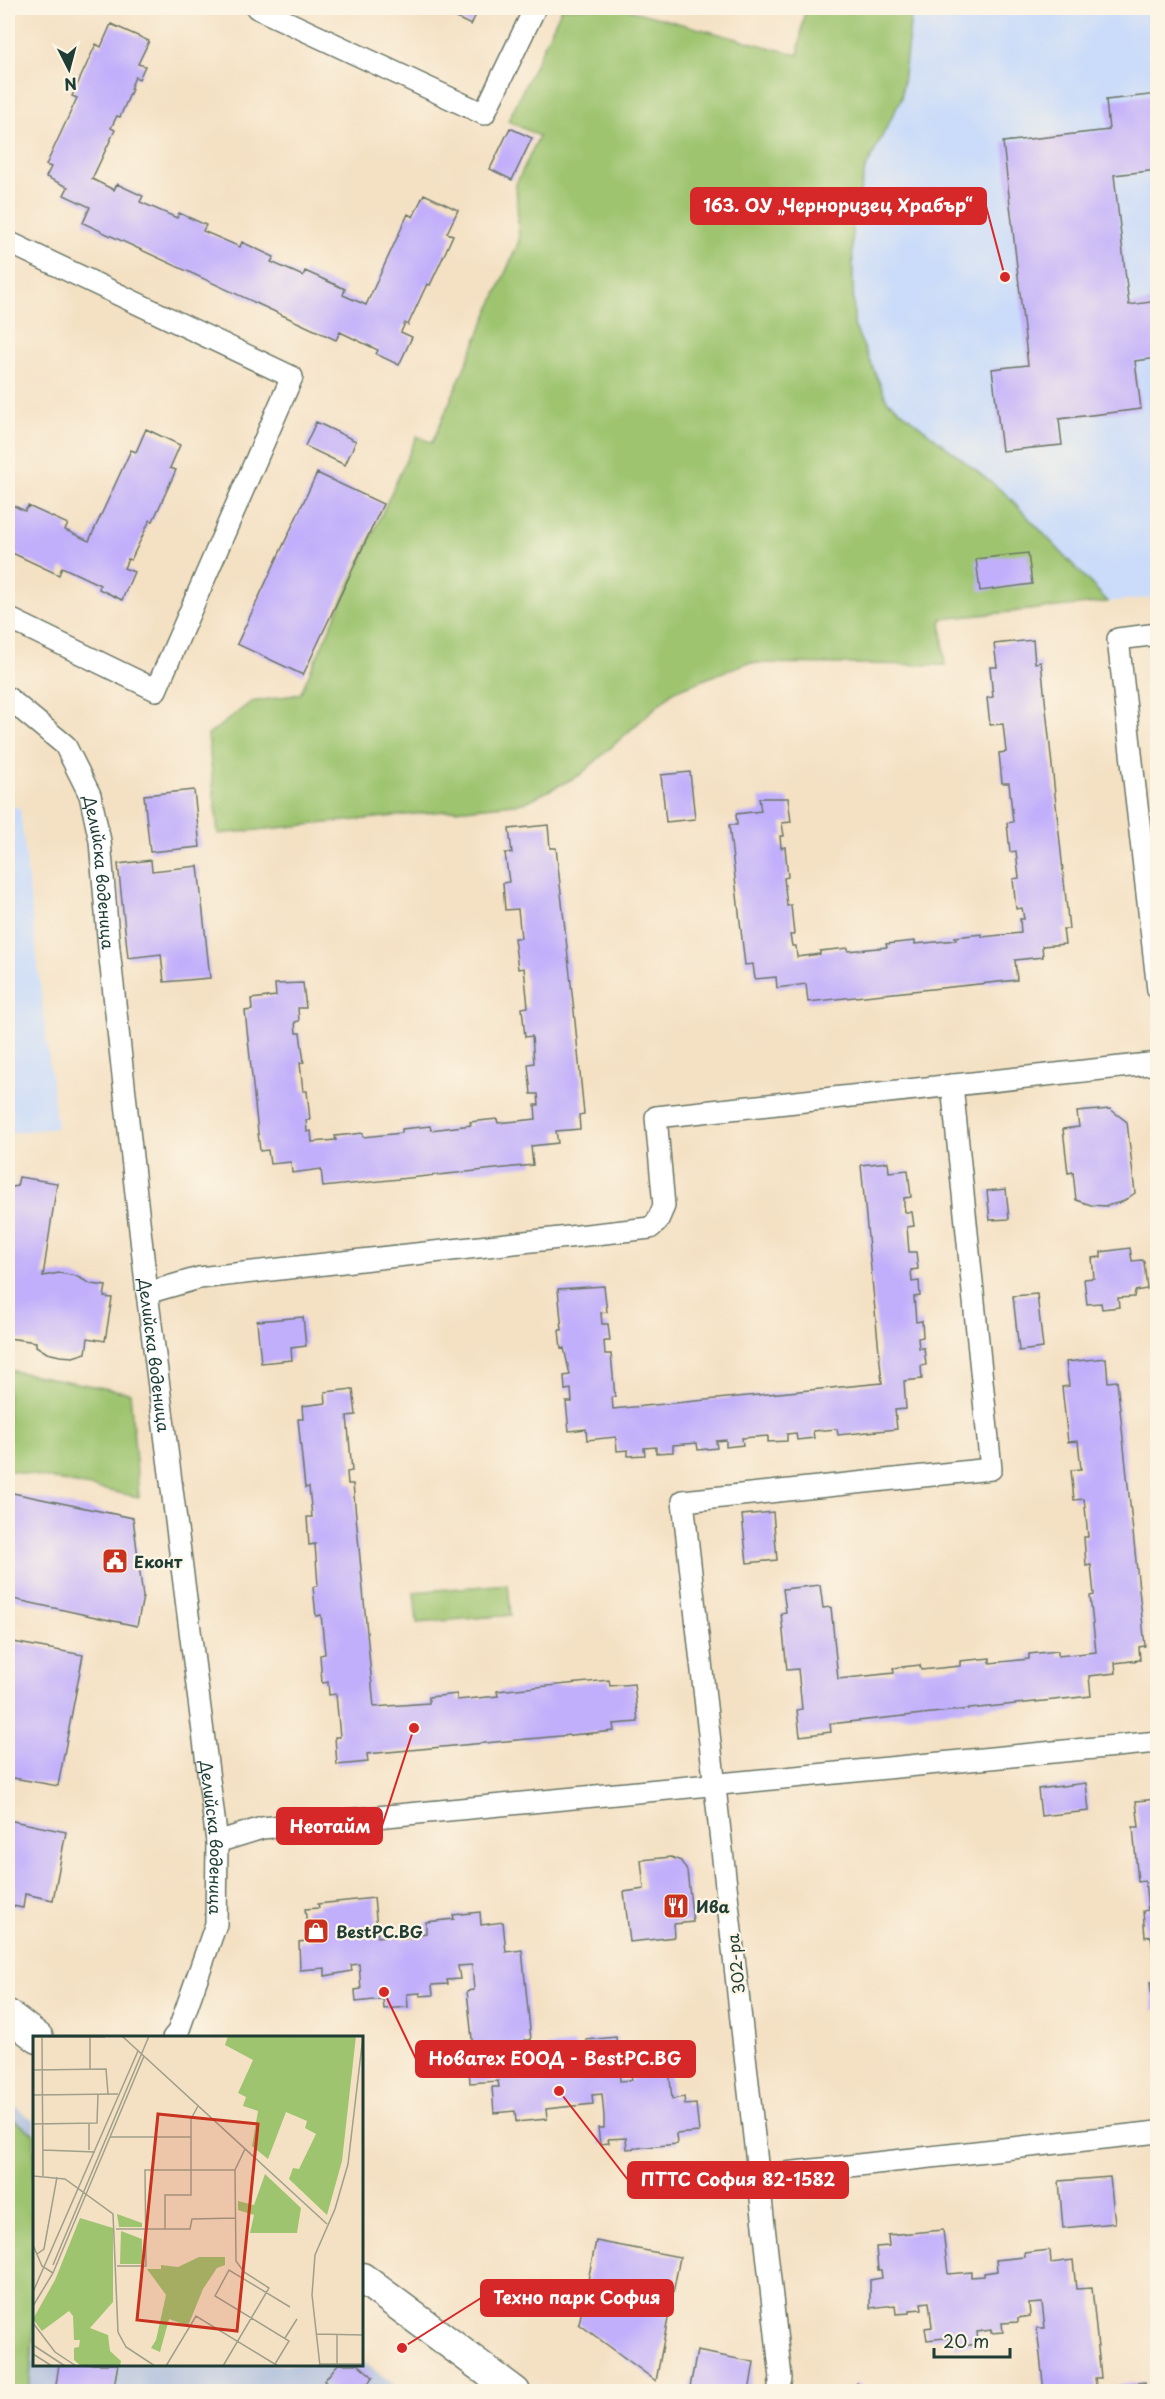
<svg xmlns="http://www.w3.org/2000/svg" width="1165" height="2399" font-family="'Playpen Sans',sans-serif">
<rect width="100%" height="100%" fill="#fcf5e5"/>
<filter id="ink" filterUnits="userSpaceOnUse"><feTurbulence type="fractalNoise" baseFrequency=".0167" numOctaves="2"/><feDisplacementMap in="SourceGraphic" scale="12" xChannelSelector="R" yChannelSelector="G"/><feConvolveMatrix kernelMatrix="1 2 1 2 8 2 1 2 1" color-interpolation-filters="sRGB"/></filter>
<filter id="wash" filterUnits="userSpaceOnUse"><feTurbulence type="fractalNoise" baseFrequency=".008" numOctaves="4" result="noise"/><feDisplacementMap in="SourceGraphic" scale="24" xChannelSelector="R" yChannelSelector="G"/><feGaussianBlur stdDeviation="1.35" result="paint"/><feColorMatrix in="noise" values="0 0 0 0 0 0 0 0 0 0 0 0 0 0 0 0 0 1.4 0 .05"/><feComposite in="paint" operator="in"/></filter>
<g filter="url(#wash)">
<rect width="100%" height="100%" fill="#f4e1c4"/>
<!-- built -->
<path fill="#cadcf9" d="M912 8H1157V597L1108 602 1007 495 887 400 854 325 852 228 865 170 901 99Z
M8 803 20 809 57 1128 8 1133Z"/>
<!-- industrial -->
<path fill="#b7c5de" d="M8 2101 34 2121V2364H362V2361L403 2391H8Z"/>
<!-- green -->
<path fill="#9ec46f" stroke="#5e8052" stroke-width="1.5" d="M562 8H622L798 55 805 8H912L901 99 865 170 852 228 854 325 887 400 1007 495 1108 602 941 619 945 665 747 663 674 691 580 775 524 803 218 834 208 735 251 702 300 694 417 436 432 443 519 241 516 184 539 136 508 121Z
M8 1370 130 1393 139 1497 8 1470Z
M508 1584 511 1615 417 1623 414 1592Z
M8 2116 34 2134V2327L29 2391H8Z"/>
<g id="blocks">
<!-- building -->
<path fill="#c1affb" d="M444 8H479L471 25 448 14 450 10Z
M111 24 149 41 138 64 145 66 139 79 135 77 130 89H132L120 117 117 116 111 128 115 130 92 179 114 190 117 184 143 196 140 202 177 218 179 213 206 225 203 231 240 247 242 242 274 257 271 262 303 276 305 271 345 289 343 295 366 305 408 214 413 217 424 194 458 210 447 233 453 235 445 253 430 285 427 284 408 325 405 323 401 332 412 337 399 365 376 354 378 350 340 332 336 340 83 223 90 207 64 195 68 187 46 177 51 167 46 165 77 98 72 96 96 44 101 47Z
M1158 94V170L1114 175 1129 305 1158 301V358L1135 361 1141 409 1059 419 1062 445 1002 451 992 369 1028 365 1003 142 1109 130 1106 100Z
M510 128 532 138 512 180 490 169Z
M316 422 356 441 345 465 305 446Z
M146 429 180 445 170 468 176 470 153 521 150 520 131 560 128 559 124 568 134 572 122 600 99 589 100 585 62 567 59 575 8 551V503L25 511 28 506 68 524 65 530 89 541 131 450 136 452Z
M317 473 383 504 303 675 237 644Z
M1028 553 1032 584 980 591 976 559Z
M1033 640 1035 663 1041 662 1051 756 1069 929H1063L1065 944 1042 946 1043 957 1015 960 1017 980 808 1002 806 984 777 988 776 977 755 979 753 964 745 965 729 825H737L736 814 761 811 759 798H788L791 822 782 823 784 836H780L781 848 785 847 788 877 784 878 787 906 791 905 794 935H790L792 946H796L797 957 820 954V951L848 948V951L887 947 886 944 915 941V944L956 940 955 937 982 934V937L1021 933 1020 919H1024L1022 908 1016 909 1013 879 1019 878 1016 851 1010 852 1007 823 1013 822 1009 783H1002L999 753 1006 752 1003 724 990 725 987 698 993 697 990 667H997L994 644Z
M690 772 695 819 666 822 661 775Z
M194 790 200 847 150 852 144 795Z
M548 825 550 848H556L574 1011 584 1114 579 1115 580 1129 556 1131 558 1143 531 1146 533 1165 323 1187 321 1169 292 1173 291 1162 270 1164 268 1150 260 1151 245 1011 252 1010 251 999 276 996 275 984 303 983 306 1008H298L299 1021 295 1022 296 1033H300L304 1062 300 1063 303 1091H307L310 1120H306L307 1132 311 1131 312 1142 336 1140 335 1136 363 1133V1137L402 1133V1129L430 1126 431 1130 471 1125 470 1122 497 1119 498 1123 536 1119 535 1105H539L538 1094H531L528 1064 534 1063 532 1036 525 1037 522 1008 528 1007 524 968 518 969 514 938H521L518 909 505 910 503 883 509 882 505 853H512L509 829Z
M151 860 152 871 198 866 210 978 164 982 161 954 128 958 118 864Z
M1110 1109 1127 1122 1135 1193 1122 1202 1106 1206 1091 1205 1076 1200 1073 1172 1068 1173 1063 1129 1079 1127 1077 1112Z
M888 1162 889 1172 908 1170 911 1197 904 1198V1205L905 1212H912L914 1226 907 1227 909 1252H916L918 1269 911 1270 912 1282 919 1281 920 1296 914 1297 916 1322 922 1321 923 1337 918 1338 919 1348H924L926 1365 921 1366 922 1379 904 1381 906 1409 895 1410 897 1429 838 1435 837 1429 813 1431 814 1438 797 1440 796 1433 787 1434V1441L768 1442V1436L742 1438 743 1445 726 1447V1440L716 1441 717 1448 698 1450 697 1443 673 1445V1452L656 1453V1447L644 1448 645 1455 628 1456V1450L617 1451 616 1437 587 1440 586 1429 569 1431 566 1402H572L571 1389 565 1390 564 1376 570 1375 564 1348 561 1349 559 1330H562L558 1289 604 1286 607 1312 601 1313 602 1324H608L610 1341H604L605 1354H611L615 1397H612L613 1409 882 1383 861 1165Z
M19 1177 57 1183 43 1276 59 1273 76 1276 91 1284 106 1286 104 1297 112 1298 105 1341 88 1338 86 1353 73 1357 60 1356 47 1353 36 1346V1342L8 1338V1188L17 1186Z
M1006 1189 1009 1219 990 1220 987 1191Z
M1130 1248 1132 1261 1142 1260 1144 1262 1147 1289 1135 1291 1134 1297 1118 1298 1119 1307 1102 1309 1101 1303 1087 1304 1084 1279 1094 1278 1092 1258 1101 1257V1252Z
M1037 1294 1043 1348 1019 1351 1013 1296Z
M303 1317 306 1346 291 1348 292 1360 261 1363 257 1321Z
M1106 1358 1108 1382 1117 1381 1145 1646 1139 1647 1140 1660 1115 1663 1116 1673 1089 1676 1091 1696 830 1724 831 1732 800 1736 797 1710 802 1709 798 1669 787 1670 781 1613 786 1612 783 1589 820 1585 823 1608 831 1607 838 1679 894 1673 893 1668 920 1665 921 1670 960 1666V1661L990 1658V1663L1029 1659V1654L1058 1651V1656L1096 1652 1090 1596 1094 1595 1091 1565 1086 1566 1084 1537H1088L1085 1507 1084 1499 1074 1500 1071 1470 1081 1469 1078 1441 1068 1442 1062 1387 1069 1386 1066 1362Z
M353 1389 356 1415 347 1416 352 1471 347 1472 348 1484H353L374 1707 429 1703V1697L457 1694V1700L498 1696 497 1691 609 1680 610 1686 634 1684 638 1722 613 1724 614 1731 367 1754 368 1762 337 1765 335 1737H340L336 1694 329 1695 328 1682 322 1683 320 1655 325 1654 321 1615 316 1616 313 1587 318 1586 315 1544 309 1545 307 1517H312L309 1487 305 1488 298 1419H303L302 1406 326 1403 325 1392Z
M8 1492 133 1518 143 1597 137 1626 8 1598Z
M773 1512 777 1560 747 1563 742 1515Z
M8 1641 83 1655 58 1786 8 1777Z
M1086 1783 1089 1811 1041 1816 1038 1789Z
M1158 1799V1981H1156L1151 1936 1145 1937 1143 1911 1148 1910 1145 1881 1138 1882 1133 1827H1139L1136 1801Z
M8 1820 66 1832 53 1900 25 1894 23 1908 8 1905Z
M671 1857 681 1861 687 1871 693 1922 674 1924 675 1937 630 1942 624 1892 644 1889 641 1860Z
M374 1898 378 1937 401 1934V1939L414 1938V1935L426 1933V1922L454 1919 453 1915 480 1912 481 1925 503 1922 506 1952 522 1950 531 2040H525L528 2068 534 2067 533 2053 546 2052V2047L574 2044 575 2049 587 2048 586 2040 616 2037 620 2081 632 2080 631 2074 669 2069 672 2099 684 2097 685 2105 696 2104 699 2132 676 2134 677 2144 627 2149 626 2138 608 2139 609 2143 600 2144 598 2128H604V2116L602 2094 592 2095 593 2104 546 2109 547 2119 516 2122 515 2111 494 2113 492 2087H499L498 2081 470 2083 469 2069 475 2068 467 1991 474 1990 472 1965 458 1966 460 1979 447 1980 448 1984 432 1985 433 1995 420 1996V1993L407 1994 408 2007 384 2009 383 1999 356 2002 355 1990 361 1989 359 1964 351 1965 352 1971 325 1976V1968L300 1970 299 1942 312 1940 311 1932 308 1933 305 1909 319 1908 318 1904Z
M1158 1981V2009L1153 2010 1150 1982Z
M1110 2177 1115 2223 1063 2228 1059 2181Z
M943 2230 948 2274 971 2272V2277L984 2276V2273L997 2271 996 2260 1024 2257V2253L1050 2250 1051 2263 1073 2260 1076 2289 1092 2288 1101 2378H1095L1097 2392H1044L1037 2328H1045L1042 2303 1029 2304 1030 2316 1018 2318V2322L1002 2323 1003 2332 991 2333V2330L977 2332 978 2344 954 2347 953 2337 927 2340 925 2328 932 2327 929 2302 921 2303 922 2309 910 2310V2313L896 2314 895 2305 870 2308V2280L882 2278 881 2270H878L876 2247 889 2246 888 2235Z
M596 2241 680 2257 656 2381 579 2324Z
M697 2351 754 2362 749 2392H689Z
M59 2364H118L113 2392H55Z
M338 2364H358L373 2377 361 2392H336L324 2381Z
M1145 2382V2387L1158 2385V2392H1117L1116 2385Z
M857 2383 869 2392H851Z"/>
</g>
</g>
<g filter="url(#ink)">
<use href="#blocks" fill-opacity="0" stroke="#6a7666" stroke-width="1.5"/>
<g fill="none" stroke-linecap="round" stroke-linejoin="round">
<!-- minor casing -->
<g stroke="#6a7666" stroke-width="24">
<g id="minor">
<path d="M257 8 484 114 535 8"/>
<path d="M8 242 292 377 156 690 8 618"/>
<path d="M1158 634 1118 639 1158 990"/>
<path id="s1" d="M8 698 65 745 90 795 100 841 109 949 147 1293 217 1842 216 1924 178 2032 173 2038"/>
<path d="M147 1293 199 1278 650 1228 657 1222 664 1206 656 1117 1158 1063"/>
<path d="M217 1842 262 1828 1158 1742"/>
<path d="M758 2176 1158 2132"/>
<path d="M778 2392 781 2378 683 1501 991 1469 952 1085"/>
</g>
</g>
<!-- secondary casing -->
<g stroke="#6a7666" stroke-width="33">
<path id="secondary" d="M8 2015 38 2038
M362 2278 515 2392"/>
</g>
<!-- minor -->
<use href="#minor" stroke="#fff" stroke-width="21"/>
<!-- secondary -->
<use href="#secondary" stroke="#fff" stroke-width="30"/>
</g>
</g>
<!-- icons -->
<defs>
<g id="civic-square" transform="scale(1.35)"><rect x="-9" y="-9" width="18" height="18" rx="4" fill="#c8321e" stroke="#fcf5e5"/><path d="M-.6-6.5H3V-4.5H.6V-3L4-1V1h2V6H-6V1h2V-1L-.6-3ZM-1.2 2.5V6h2.4V2.5Z" fill="#fff"/></g>
<g id="restaurant-square" transform="scale(1.35)"><rect x="-9" y="-9" width="18" height="18" rx="4" fill="#c8321e" stroke="#fcf5e5"/><path d="M-5-6h1v4h1v-4h1v4h1v-4h1v5L-1.5 .5V6h-2V.5L-5-1ZM5-6V6H3V1.5H1.5Q1.5-4 5-6Z" fill="#fff"/></g>
<g id="shop-square" transform="scale(1.35)"><rect x="-9" y="-9" width="18" height="18" rx="4" fill="#c8321e" stroke="#fcf5e5"/><path d="M-5-2.5h2.3a2.7 3.5 0 0 1 5.4 0H5L5.5 6h-11ZM-1.5-2.5h3a1.5 2.3 0 0 0-3 0Z" fill="#fff"/></g>
</defs>
<g fill-rule="evenodd">
<use href="#civic-square" x="115" y="1561"/>
<use href="#restaurant-square" x="676" y="1906"/>
<use href="#shop-square" x="316" y="1931"/>
</g>
<g text-anchor="middle" dominant-baseline="central" stroke-width="4.5" stroke-linejoin="round" paint-order="stroke">
<!-- street labels -->
<g font-size="16" fill="#1f3d34" stroke="#fcf5e5">
<text stroke="none"><textPath href="#s1" startOffset="208">Делийска воденица</textPath></text>
<text stroke="none"><textPath href="#s1" startOffset="694">Делийска воденица</textPath></text>
<text stroke="none"><textPath href="#s1" startOffset="1180">Делийска воденица</textPath></text>
<text transform="translate(735 1964) rotate(-96)">302-ра</text>
</g>
<!-- poi labels -->
<g font-size="16" font-weight="bold" fill="#1f3d34" stroke="#fcf5e5" text-anchor="start">
<text x="134" y="1561">Еконт</text>
<text x="696" y="1906">Ива</text>
<text x="336" y="1931">BestPC.BG</text>
</g>
</g>
<!-- overview -->
<g transform="translate(33 2036)">
<rect width="330" height="330" fill="#f4e1c4"/>
<path d="M195 0H323L309 125 294 179 256 143 260 132 266 133 283 98 272 92 274 85 253 76 235 123 219 110 225 75 210 70 213 61 205 57 220 24 192 9ZM232 138 268 172 264 197H217L221 179 205 174V165L221 169ZM84 178 109 187V191H86ZM47 182 80 192V266L57 292 75 299 77 315 88 325 87 330H48L41 324V312L46 311 47 304H41L40 280 36 275 9 295 0 283 22 244ZM88 195 109 203V228H87ZM166 221H192V229L184 232 170 253 155 290 136 283 127 316 118 312 123 304 133 259 114 233H128V229L145 231Z" fill="#9ec46f"/>
<path fill="none" stroke="#9f9f8a" stroke-width="1.5" d="M57 0V33M89 0 294 188M0 1H72M9 1 10 140M0 34 73 33 75 58M0 59 85 58M56 87V114M0 88 64 87 65 58M77 101H158M10 114 62 116M0 140 32 143 80 178 85 296 93 311 122 330M83 193H157L159 183 203 182M132 193V159H158V83L165 70M0 209 9 230 20 237M4 218 11 213 24 141M20 229 116 0M84 230H113L112 134H202M0 256 105 15M0 270 20 237 111 20M0 287 22 316 43 330M284 298 330 299M304 298V328M252 302 264 283M0 309 32 330M0 318 19 330M242 328 256 305 182 260 196 234 257 271M287 328H330M133 330 163 280 245 330M190 330 236 252 211 236 203 225 202 134 212 113M287 330 279 259 282 219 302 173 315 128 330 0"/>
<path fill="#c8321e" fill-opacity="0.15" stroke="#c8321e" stroke-width="3" d="M125 78 225 88 204 295 104 284Z"/>
<rect width="330" height="330" fill="none" stroke="#1f3d34" stroke-width="3"/>
</g>
<!-- callouts -->
<path fill="none" stroke="#d62828" stroke-width="2" d="M1005 277L986 206M414 1728L382 1826M384 1992L416 2059M559 2091L628 2180M402 2348L481 2298"/>
<g fill="#d62828" stroke="#fcf5e5" stroke-width="2">
<circle cx="1005" cy="277" r="6"/>
<circle cx="414" cy="1728" r="6"/>
<circle cx="384" cy="1992" r="6"/>
<circle cx="559" cy="2091" r="6"/>
<circle cx="402" cy="2348" r="6"/>
</g>
<g fill="#d62828" stroke="#d62828" stroke-width="2">
<rect x="691" y="188" width="295" height="36" rx="6"/>
<rect x="277" y="1808" width="105" height="36" rx="6"/>
<rect x="416" y="2041" width="279" height="36" rx="6"/>
<rect x="628" y="2162" width="220" height="36" rx="6"/>
<rect x="481" y="2280" width="192" height="36" rx="6"/>
</g>
<g font-size="18" text-anchor="middle" font-weight="bold" fill="#fff">
<text x="838" y="212">163. ОУ „Черноризец Храбър“</text>
<text x="330" y="1833">Неотайм</text>
<text x="555" y="2065">Новатех ЕООД - BestPC.BG</text>
<text x="738" y="2186">ПТТС София 82-1582</text>
<text x="577" y="2304">Техно парк София</text>
</g>
<!-- margin -->
<rect width="1165" height="2399" fill="none" stroke="#fcf5e5" stroke-width="30"/>
<!-- north arrow -->
<g transform="translate(69 69) rotate(174)" stroke="#fcf5e5" stroke-width="4.5" paint-order="stroke">
<path d="M0-4.5L10 22L0 15L-10 22Z" fill="#1f3d34"/>
<text y="-9" font-size="16" font-weight="bold" text-anchor="middle" fill="#1f3d34">N</text>
</g>
<!-- scale -->
<path d="M934 2348v9h76v-9" fill="none" stroke="#1f3d34" stroke-width="3"/>
<text x="943" y="2348" font-size="18" fill="#1f3d34" stroke="#fcf5e5" stroke-width="4.5" paint-order="stroke">20 m</text>
</svg>
